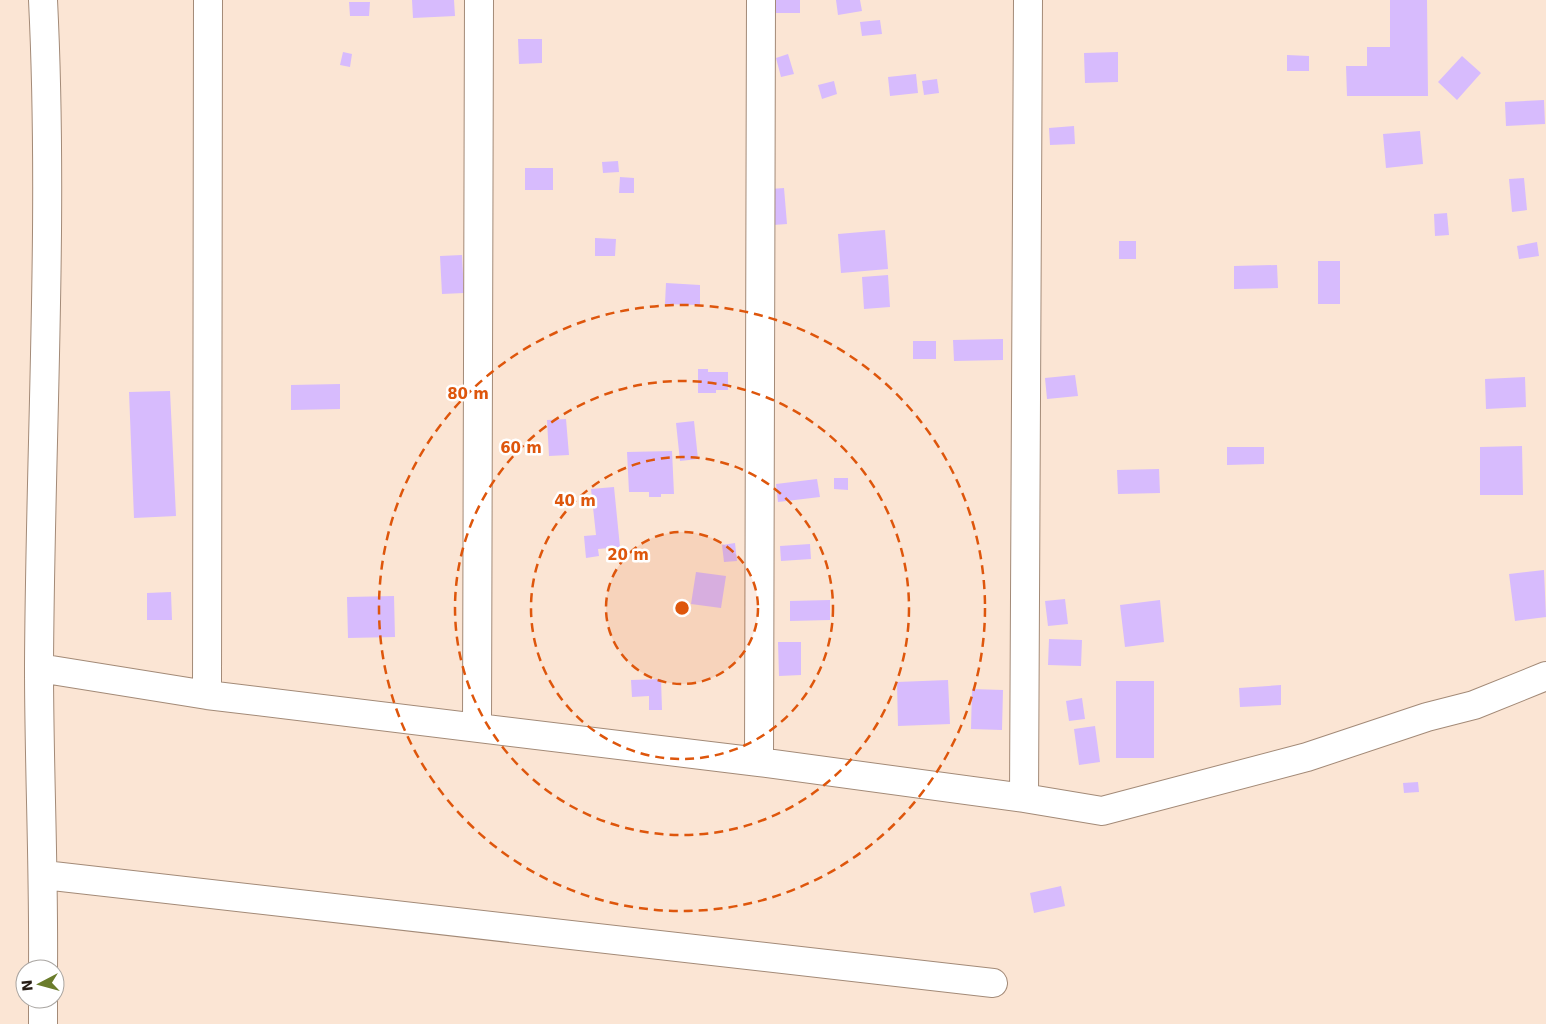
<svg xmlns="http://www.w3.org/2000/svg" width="1546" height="1024" font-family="'DejaVu Sans',sans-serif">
<rect width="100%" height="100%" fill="#fbe5d4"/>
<!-- building -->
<path fill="#d7bbfd" d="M412 0H454L455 16 413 18Z
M774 0H800V13H774Z
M836 0H860L862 11 838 15Z
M1390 0H1427L1428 96H1347L1346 66H1367V47H1390Z
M349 2H370L369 16H350Z
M880 20 882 34 862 36 860 22Z
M518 39H542V63L519 64Z
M343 52 352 54 350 67 340 65Z
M1118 52V82L1085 83 1084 53Z
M788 54 794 74 781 77 776 58Z
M1287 55 1309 56V71H1287Z
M1462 56 1481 73 1457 100 1438 82Z
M916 74 918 93 890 96 888 77Z
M937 79 939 93 924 95 922 81Z
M834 81 837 94 822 99 818 85Z
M1544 100 1545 124 1506 126 1505 102Z
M1074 126 1075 144 1050 145 1049 128Z
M1420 131 1423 164 1386 168 1383 134Z
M618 161 619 172 603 173 602 162Z
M525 168H553V190H525Z
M620 177 634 178V193H619Z
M1524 178 1527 210 1512 212 1509 179Z
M784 188 787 224 773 225 770 189Z
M1447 213 1449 235 1435 236 1434 214Z
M885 230 888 269 841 273 838 234Z
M595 238 616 239 615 256H595Z
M1119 241H1136V259H1119Z
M1537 242 1539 256 1519 259 1517 246Z
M462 255 464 293 442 294 440 256Z
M1318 261H1340V304H1318Z
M1277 265 1278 288 1234 289V266Z
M888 275 890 307 864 309 862 277Z
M666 283 700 285V305L665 304Z
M1003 339V360L954 361 953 340Z
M913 341H936V359H913Z
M698 369H708V372H728V390H716V393H698Z
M1075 375 1078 396 1047 399 1045 378Z
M1525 377 1526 407 1486 409 1485 379Z
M340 384V409L291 410V385Z
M170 391 176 516 134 518 129 392Z
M566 419 569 455 549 456 547 420Z
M694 421 698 459 680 461 676 423Z
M1522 446 1523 495H1480V447Z
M1227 447H1264V464L1227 465Z
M672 451 674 494H661V497H649V492H629L627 452Z
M1159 469 1160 493 1118 494 1117 470Z
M834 478H848V490L834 489Z
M817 479 820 497 778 502 776 484Z
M614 487 620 547 598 549 599 556 586 558 584 536 596 535 591 489Z
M735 543 737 561 724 562 722 545Z
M810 544 811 559 781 561 780 546Z
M1544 570 1546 617 1515 621 1509 574Z
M696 572 726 576 721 608 691 604Z
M171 592 172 620H147V593Z
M394 596 395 637 348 638 347 597Z
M1065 599 1068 624 1048 626 1045 601Z
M830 600V620L790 621V601Z
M1160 600 1164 642 1125 647 1120 605Z
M1049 639 1082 640 1081 666 1048 665Z
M778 642H801V675L779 676Z
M661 679 662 710H649V696L632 697 631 680Z
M948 680 950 724 898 726 897 682Z
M1116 681H1154V758H1116Z
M1281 685V705L1240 707 1239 688Z
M972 689 1003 690 1002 730 971 729Z
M1082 698 1085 719 1069 721 1066 701Z
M1095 726 1100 762 1079 765 1074 729Z
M1418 782 1419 792 1404 793 1403 783Z
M1061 886 1065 906 1034 913 1030 893Z"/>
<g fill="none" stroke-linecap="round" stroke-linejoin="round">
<!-- street casing -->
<g stroke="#a38a77" stroke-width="30">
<path id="street" d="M43 0C54 222 40 445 39 667 39 768 44 868 43 969
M39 668 207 695 759 762 1024 798 1102 811 1307 757 1427 717 1474 705 1546 676
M207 695 208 0
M477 727 479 0
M759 762 761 0
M1024 798 1028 0
M44 875 993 983
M43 1024V999"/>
</g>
<!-- street -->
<use href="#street" stroke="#fff" stroke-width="28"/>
</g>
<!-- distance rings -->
<circle cx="682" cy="608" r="76" fill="#de560c" fill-opacity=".12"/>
<g fill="none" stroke="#de560c" stroke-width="2.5" stroke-dasharray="9 6">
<circle cx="682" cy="608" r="76"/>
<circle cx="682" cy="608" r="151"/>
<circle cx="682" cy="608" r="227"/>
<circle cx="682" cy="608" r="303"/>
</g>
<circle cx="682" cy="608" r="8" fill="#de560c" stroke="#fff" stroke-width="2.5"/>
<g font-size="15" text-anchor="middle" font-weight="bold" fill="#de560c" stroke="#fff" stroke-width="5" stroke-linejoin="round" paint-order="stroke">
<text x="468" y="399">80 m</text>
<text x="521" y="453">60 m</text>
<text x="575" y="506">40 m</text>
<text x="628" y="560">20 m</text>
</g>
<!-- north arrow -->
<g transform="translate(40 984) rotate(264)"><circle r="24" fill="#ffffff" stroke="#a9a5a1"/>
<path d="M0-4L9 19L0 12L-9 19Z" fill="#6a7c2b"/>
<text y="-8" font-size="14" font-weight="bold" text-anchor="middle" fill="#271d15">N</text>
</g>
</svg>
